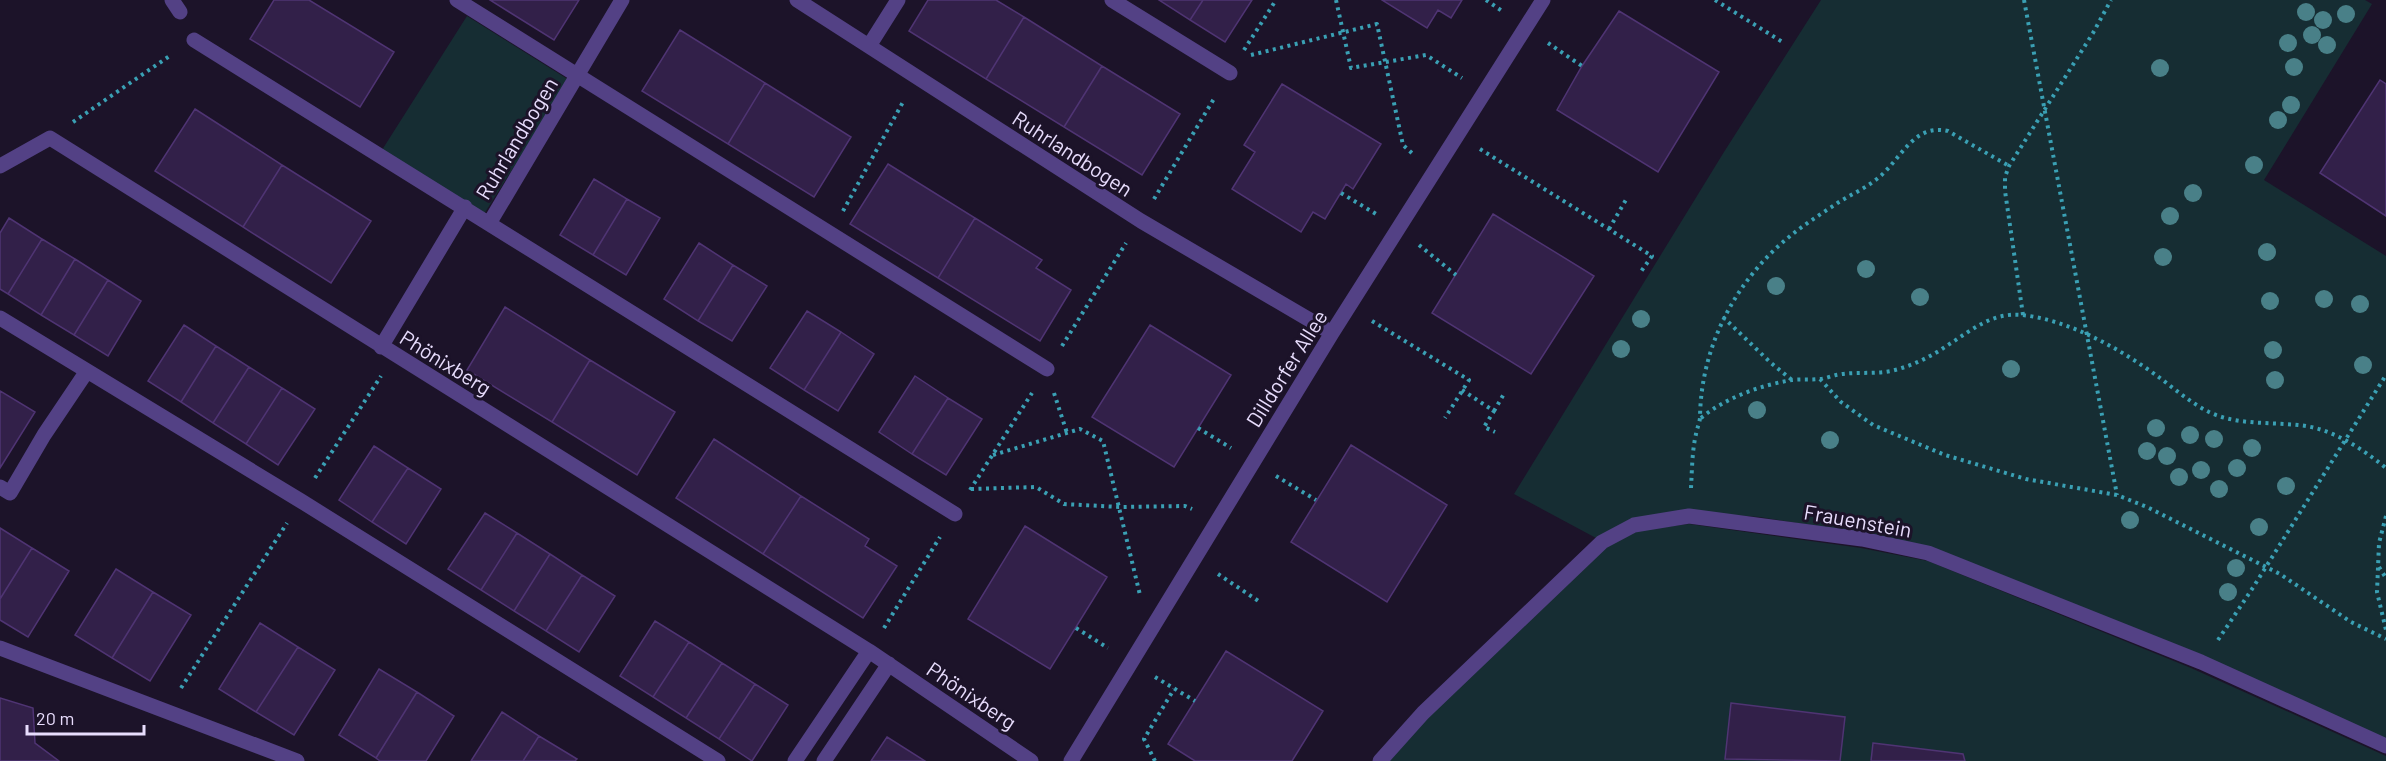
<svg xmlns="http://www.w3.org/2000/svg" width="2386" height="761" font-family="Barlow,sans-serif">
<rect width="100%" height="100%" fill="#1c1329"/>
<!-- green -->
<path fill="#162d33" d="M1821 0H2365L2372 4 2264 180 2386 256V739L1860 533 1759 517 1693 512 1633 522 1596 538 1514 494 1724 152Z
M467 16 569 80 484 214 382 150Z
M1689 524 1861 548 1928 561 2191 668 2386 756V761H1386L1427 716 1602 546 1640 530Z"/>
<!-- building -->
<path fill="#322049" stroke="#4f3473" stroke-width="1.5" d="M274 0H309L394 52 360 107 250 39Z
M490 0H579L554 40Z
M928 0H996L1024 17 986 79 909 31Z
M1159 0H1203L1190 20Z
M1203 0H1252L1225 42 1190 20Z
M1382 0H1462L1451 18 1438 10 1427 28Z
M1619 11 1719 72 1658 172 1557 110 1582 66Z
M1024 17 1102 66 1064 127 986 79Z
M680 30 765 83 728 144 642 91Z
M1102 66 1180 114 1142 175 1064 127Z
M2380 80 2386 84V216L2320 173Z
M765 83 851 137 814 197 728 144Z
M1282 84 1381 144 1353 189 1346 184 1325 219 1313 212 1301 232 1232 189 1255 152 1244 145Z
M195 109 282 165 243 227 155 171Z
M888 164 975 218 938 278 850 224Z
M282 165 371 221 331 283 243 227Z
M594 179 627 199 593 255 560 235Z
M627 199 660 218 626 275 593 255Z
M1493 214 1594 276 1531 374 1432 313Z
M9 218 42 239 8 294 0 289V233Z
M975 218 1042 260 1036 268 1071 290 1040 341 938 278Z
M42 239 75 259 41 315 8 294Z
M699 243 733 265 698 321 664 299Z
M75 259 108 280 74 335 41 315Z
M733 265 767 286 732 341 698 321Z
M108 280 141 301 108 356 74 335Z
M505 307 590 360 552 422 467 370Z
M807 311 841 332 804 390 770 368Z
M184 325 216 346 181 402 148 381Z
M1150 325 1231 375 1174 467 1092 417Z
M841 332 874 354 838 411 804 390Z
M216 346 249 367 213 423 181 402Z
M590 360 675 412 637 475 552 422Z
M249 367 282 388 246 444 213 423Z
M915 376 948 398 912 454 879 432Z
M282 388 315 409 278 465 246 444Z
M0 391 35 412 0 468Z
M948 398 982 419 946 475 912 454Z
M714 439 801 496 763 554 676 498Z
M1351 445 1447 505 1387 602 1291 542Z
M374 446 408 468 372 522 339 500Z
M408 468 441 489 406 544 372 522Z
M801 496 869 539 865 546 897 566 863 618 763 554Z
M485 513 517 533 481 590 448 569Z
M1025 526 1107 577 1050 669 968 619Z
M0 528 32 548 0 599Z
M517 533 550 554 514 611 481 590Z
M32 548 69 571 28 637 0 620V599Z
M550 554 582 575 546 631 514 611Z
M116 569 153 592 112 658 75 635Z
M582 575 615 596 579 652 546 631Z
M153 592 191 615 150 681 112 658Z
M655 621 689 642 653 697 620 676Z
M260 623 298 647 256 712 219 689Z
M689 642 722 663 686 718 653 697Z
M298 647 335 670 294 735 256 712Z
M1226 651 1323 711 1292 761H1195L1168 744Z
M722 663 755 684 719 739 686 718Z
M379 669 417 692 376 758 339 735Z
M755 684 788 705 752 761 719 739Z
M417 692 454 716 426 761H380L376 758Z
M0 698 33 708 35 743 59 761H0Z
M1731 703 1845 717 1840 761 1725 759Z
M502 712 539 736 523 761H471Z
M539 736 577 759 575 761H523Z
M887 737 925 761H871Z
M1873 743 1963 754 1965 761H1871Z"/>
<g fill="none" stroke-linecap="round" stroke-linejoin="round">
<!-- path -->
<path stroke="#3aa0b4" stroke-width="4" stroke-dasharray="3 4.5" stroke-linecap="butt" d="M1336 0 1351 68 1426 55 1462 78
M1486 0 1502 11
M1715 0 1784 43
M2024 0 2117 495
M1548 43 1582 66
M1244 50 1276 0
M1251 55 1377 24 1403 145 1414 155
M73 122 171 55
M1480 149 1652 256 1640 273
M1341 193 1376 214
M1154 199 1215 97
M843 211 903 102
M1609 229 1627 198
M1419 245 1456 275
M2023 315 2005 191V177L2009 166 2093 33 2111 0
M1723 317 1771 363 1792 380
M1372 321 1469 380 1445 418
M1062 346 1126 243
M1820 379 1841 402 1873 425 1945 455 2026 479 2117 495 2147 507 2280 574 2351 622 2386 639
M1462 390 1494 411 1484 427 1495 432
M1054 393 1067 433
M1494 411 1505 392
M1701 418C1725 398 1761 385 1792 380 1801 379 1810 380 1819 379 1825 379 1831 376 1836 375 1856 371 1876 375 1895 370 1914 365 1932 356 1948 345 1972 330 1992 312 2022 315 2070 320 2122 350 2160 378 2176 390 2191 403 2209 412 2236 425 2268 422 2298 425 2331 428 2360 447 2386 468
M1198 428 1231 448
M993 455 1080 429 1103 441 1140 595
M1276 476 1316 500
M315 478 381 376
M1691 488C1692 471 1692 451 1696 434 1697 428 1700 422 1700 417 1701 345 1737 277 1794 233 1808 222 1824 212 1839 202 1852 194 1866 188 1878 178 1901 160 1913 123 1948 131L2009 166
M971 489 1036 487 1064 504 1119 507 1185 506 1192 509
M970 490 1032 393
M2386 516 2379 543 2377 592 2386 630
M2379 567 2386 578
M1218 574 1260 602
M884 628 940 537
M1076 628 1108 648
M2218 640 2254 586 2386 375
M1155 677 1195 701
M181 688 287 523
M1155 761 1144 739 1174 689"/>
<!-- minor -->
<path stroke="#534185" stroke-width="15" d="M172 0 180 12
M457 0 1047 369
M797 0 1141 221 1332 333
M1112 0 1230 73
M194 40 955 514
M869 46 898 0
M0 166 50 138 869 651 1031 761
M490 222 622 0
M0 318 301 501 718 761
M381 347 465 207
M0 487 10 493 44 435 87 371
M0 648 297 761
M795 761 869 651
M824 761 889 664
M1071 761 1332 333 1543 0
M1380 761 1423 713 1602 542 1634 525 1689 516 1862 539 1928 553 2201 662 2386 746"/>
</g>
<!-- trees -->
<g fill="#498088">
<circle cx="2306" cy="12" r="9"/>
<circle cx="2346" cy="14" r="9"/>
<circle cx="2323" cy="20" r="9"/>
<circle cx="2312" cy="35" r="9"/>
<circle cx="2288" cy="43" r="9"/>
<circle cx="2327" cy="45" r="9"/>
<circle cx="2294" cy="67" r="9"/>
<circle cx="2160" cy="68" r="9"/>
<circle cx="2291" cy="105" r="9"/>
<circle cx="2278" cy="120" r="9"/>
<circle cx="2254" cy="165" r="9"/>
<circle cx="2193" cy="193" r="9"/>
<circle cx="2170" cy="216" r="9"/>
<circle cx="2267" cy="252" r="9"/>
<circle cx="2163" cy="257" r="9"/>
<circle cx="1866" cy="269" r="9"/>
<circle cx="1776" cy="286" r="9"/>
<circle cx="1920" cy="297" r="9"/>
<circle cx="2324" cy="299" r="9"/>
<circle cx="2270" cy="301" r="9"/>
<circle cx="2360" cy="304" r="9"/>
<circle cx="1641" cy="319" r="9"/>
<circle cx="1621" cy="349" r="9"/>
<circle cx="2273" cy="350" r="9"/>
<circle cx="2363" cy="365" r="9"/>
<circle cx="2011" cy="369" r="9"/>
<circle cx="2275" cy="380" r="9"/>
<circle cx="1757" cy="410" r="9"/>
<circle cx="2156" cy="428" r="9"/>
<circle cx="2190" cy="435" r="9"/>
<circle cx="2214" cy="439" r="9"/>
<circle cx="1830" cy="440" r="9"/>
<circle cx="2252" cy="448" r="9"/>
<circle cx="2147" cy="451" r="9"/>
<circle cx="2167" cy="456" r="9"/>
<circle cx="2237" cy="468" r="9"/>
<circle cx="2201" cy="470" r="9"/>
<circle cx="2179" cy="477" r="9"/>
<circle cx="2286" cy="486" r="9"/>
<circle cx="2219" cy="489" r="9"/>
<circle cx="2130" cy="520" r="9"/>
<circle cx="2259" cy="527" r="9"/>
<circle cx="2236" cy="568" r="9"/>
<circle cx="2228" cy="592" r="9"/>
</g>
<g text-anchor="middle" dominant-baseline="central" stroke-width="6" stroke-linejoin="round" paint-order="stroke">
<!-- street labels -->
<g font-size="21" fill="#e8ddfd" stroke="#1c1329">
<text transform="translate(516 138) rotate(-59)">Ruhrlandbogen</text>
<text transform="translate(1073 153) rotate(33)">Ruhrlandbogen</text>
<text transform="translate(446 362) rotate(32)">Phönixberg</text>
<text transform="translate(1286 368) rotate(-58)">Dilldorfer Allee</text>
<text transform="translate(1858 520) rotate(10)">Frauenstein</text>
<text transform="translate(972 695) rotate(34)">Phönixberg</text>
</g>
</g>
<!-- scale -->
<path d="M27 725v9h117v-9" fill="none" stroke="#e8ddfd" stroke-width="3"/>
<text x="36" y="725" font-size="18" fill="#e8ddfd" stroke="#1c1329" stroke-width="4.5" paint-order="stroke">20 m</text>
</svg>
